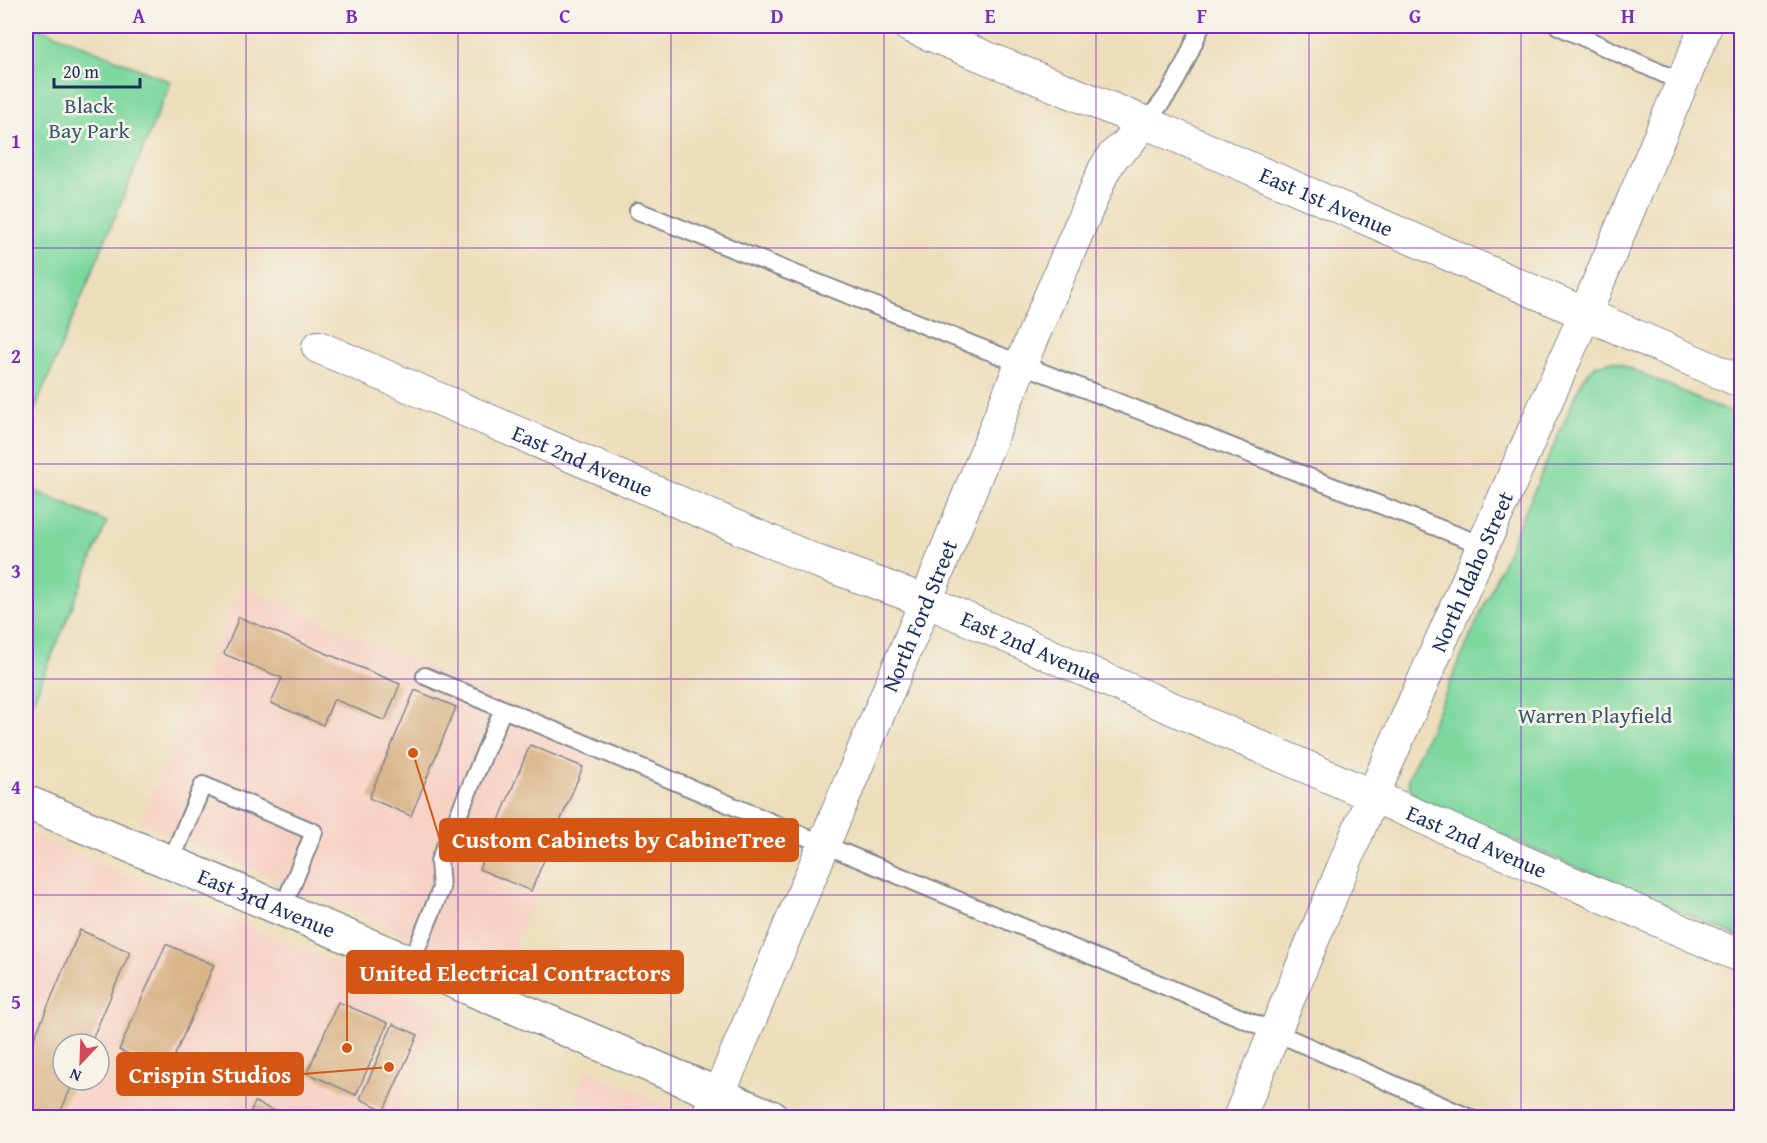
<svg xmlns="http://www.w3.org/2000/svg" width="1767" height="1143" font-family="'Gentium Book Plus',serif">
<rect width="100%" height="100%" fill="#f7f3e8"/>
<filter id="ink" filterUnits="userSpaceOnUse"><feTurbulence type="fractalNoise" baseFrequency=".0167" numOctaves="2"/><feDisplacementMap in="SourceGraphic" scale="12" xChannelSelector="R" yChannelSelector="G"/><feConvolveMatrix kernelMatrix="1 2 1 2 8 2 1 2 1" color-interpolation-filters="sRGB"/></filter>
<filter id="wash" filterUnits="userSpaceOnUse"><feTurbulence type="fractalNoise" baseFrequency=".008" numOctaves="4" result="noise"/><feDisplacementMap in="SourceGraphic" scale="24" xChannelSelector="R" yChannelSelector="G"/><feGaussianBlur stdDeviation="1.35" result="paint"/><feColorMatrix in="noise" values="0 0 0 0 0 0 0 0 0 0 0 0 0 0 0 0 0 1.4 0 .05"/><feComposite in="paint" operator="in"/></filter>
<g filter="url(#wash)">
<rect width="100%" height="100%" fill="#eddebb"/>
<!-- built -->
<path fill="#f6d2c4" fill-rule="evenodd" d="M240 585 600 742 502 976 140 821Z
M26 832 442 1008 395 1117H26ZM63 1044H99V1080H63Z
M586 1070 663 1103 673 1117H567Z"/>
<!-- green -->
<path fill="#7dd89e" stroke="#4c847e" stroke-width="1.5" d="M26 26H35L171 82 26 431Z
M1613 361 1741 417V937L1421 801 1411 791 1408 779 1583 379 1596 365Z
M26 487 107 522 26 719Z"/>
<g id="blocks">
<!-- building -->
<path fill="#d9b487" d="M239 617 400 684 385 721 334 699 323 725 271 703 282 678 224 654Z
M415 690 456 707 411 816 369 798Z
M530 745 583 767 531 891 479 869Z
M80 930 130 952 90 1044H63V1080H74L58 1118H26V1058Z
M166 944 214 965 168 1071 119 1050Z
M338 1002 388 1023 356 1095 307 1073Z
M393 1024 418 1035 384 1110 360 1099Z
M255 1102 290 1118H248Z"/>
</g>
</g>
<g filter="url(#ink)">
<use href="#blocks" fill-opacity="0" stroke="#84868c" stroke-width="1.5"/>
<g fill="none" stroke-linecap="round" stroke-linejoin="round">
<!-- service casing -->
<g stroke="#84868c" stroke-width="20">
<path id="service" d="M1558 26 1681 82
M1144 122C1173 96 1186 61 1201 26
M638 211 1021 364 1482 545
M425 676 823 844 1275 1032 1470 1118
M170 863 203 785 314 832 282 910
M411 963 441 889 439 861 503 709"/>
</g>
<!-- minor casing -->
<g stroke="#84868c" stroke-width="34">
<g id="minor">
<path id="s1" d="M909 26 1144 122 1742 382"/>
<path id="s2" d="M318 347 816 561 926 601 1742 957"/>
<path id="s3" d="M706 1118 719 1094 926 601 1021 364 1104 170 1114 155 1127 144 1144 122"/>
<path id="s4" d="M1239 1118 1373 795 1585 314 1706 26"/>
</g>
</g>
<!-- tertiary casing -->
<g stroke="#84868c" stroke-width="36">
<g id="tertiary">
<path id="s5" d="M26 802 411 963 773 1118"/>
</g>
</g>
<!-- service -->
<use href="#service" stroke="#fff" stroke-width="16"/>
<!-- minor -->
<use href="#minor" stroke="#fff" stroke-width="32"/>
<!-- tertiary -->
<use href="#tertiary" stroke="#fff" stroke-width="33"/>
</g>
</g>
<!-- grid -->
<path fill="none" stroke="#7b2cbf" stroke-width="1.5" stroke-opacity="0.55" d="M246 26V1118M458 26V1118M671 26V1118M884 26V1118M1096 26V1118M1309 26V1118M1521 26V1118M26 248H1742M26 464H1742M26 679H1742M26 895H1742"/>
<g text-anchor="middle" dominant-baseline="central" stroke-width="5" stroke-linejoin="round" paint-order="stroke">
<!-- park labels -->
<g font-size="22" fill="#34596e" stroke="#f7f3e8">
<text x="89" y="105">Black<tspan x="89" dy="25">Bay Park</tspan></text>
<text x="1595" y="715">Warren Playfield</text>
</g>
<!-- street labels -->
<g font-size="22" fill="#1b2f5e" stroke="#f7f3e8">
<text stroke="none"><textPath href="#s1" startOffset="453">East 1st Avenue</textPath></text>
<text stroke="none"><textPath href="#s2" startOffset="288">East 2nd Avenue</textPath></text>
<text stroke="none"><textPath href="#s4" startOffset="594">North Idaho Street</textPath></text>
<text stroke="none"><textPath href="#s3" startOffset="546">North Ford Street</textPath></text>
<text stroke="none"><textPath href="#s2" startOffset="774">East 2nd Avenue</textPath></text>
<text stroke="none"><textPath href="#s2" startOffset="1260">East 2nd Avenue</textPath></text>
<text stroke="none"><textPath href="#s5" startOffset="261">East 3rd Avenue</textPath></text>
</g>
</g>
<!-- callouts -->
<path fill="none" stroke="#d45514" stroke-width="2" d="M413 753L440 840M347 1048L347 972M389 1067L303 1074"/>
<g fill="#d45514" stroke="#f7f3e8" stroke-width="2">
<circle cx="413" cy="753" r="6"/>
<circle cx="347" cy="1048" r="6"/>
<circle cx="389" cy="1067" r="6"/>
</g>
<g fill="#d45514" stroke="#d45514" stroke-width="2">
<rect x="440" y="819" width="358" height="42" rx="6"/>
<rect x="347" y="951" width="336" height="42" rx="6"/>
<rect x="117" y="1053" width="186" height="42" rx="6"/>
</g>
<g font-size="24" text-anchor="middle" font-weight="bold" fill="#fff">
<text x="619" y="848">Custom Cabinets by CabineTree</text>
<text x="515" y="981">United Electrical Contractors</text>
<text x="210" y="1083">Crispin Studios</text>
</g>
<!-- margin -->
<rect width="1767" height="1143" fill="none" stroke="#f7f3e8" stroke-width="66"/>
<!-- north arrow -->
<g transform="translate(81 1062) rotate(203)"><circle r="28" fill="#f7f3e8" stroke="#9fa5b1" stroke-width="1.5"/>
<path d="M0-4.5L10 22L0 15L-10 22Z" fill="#d1495b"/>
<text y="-9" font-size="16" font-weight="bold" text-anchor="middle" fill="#1b2f5e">N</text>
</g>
<!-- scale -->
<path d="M54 78v9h86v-9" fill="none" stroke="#1b2f5e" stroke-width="3"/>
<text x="63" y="78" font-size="18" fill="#1b2f5e" stroke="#f7f3e8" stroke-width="4.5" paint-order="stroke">20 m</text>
<rect x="33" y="33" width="1701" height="1077" fill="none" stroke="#7b2cbf" stroke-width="2"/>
<g font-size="20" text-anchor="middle" font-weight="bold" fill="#7b2cbf">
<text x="139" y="23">A</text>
<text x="352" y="23">B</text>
<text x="565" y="23">C</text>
<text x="777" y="23">D</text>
<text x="990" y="23">E</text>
<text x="1202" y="23">F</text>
<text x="1415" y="23">G</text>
<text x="1628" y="23">H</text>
<text x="16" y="148">1</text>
<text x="16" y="363">2</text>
<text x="16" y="578">3</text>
<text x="16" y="794">4</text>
<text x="16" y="1009">5</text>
</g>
</svg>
